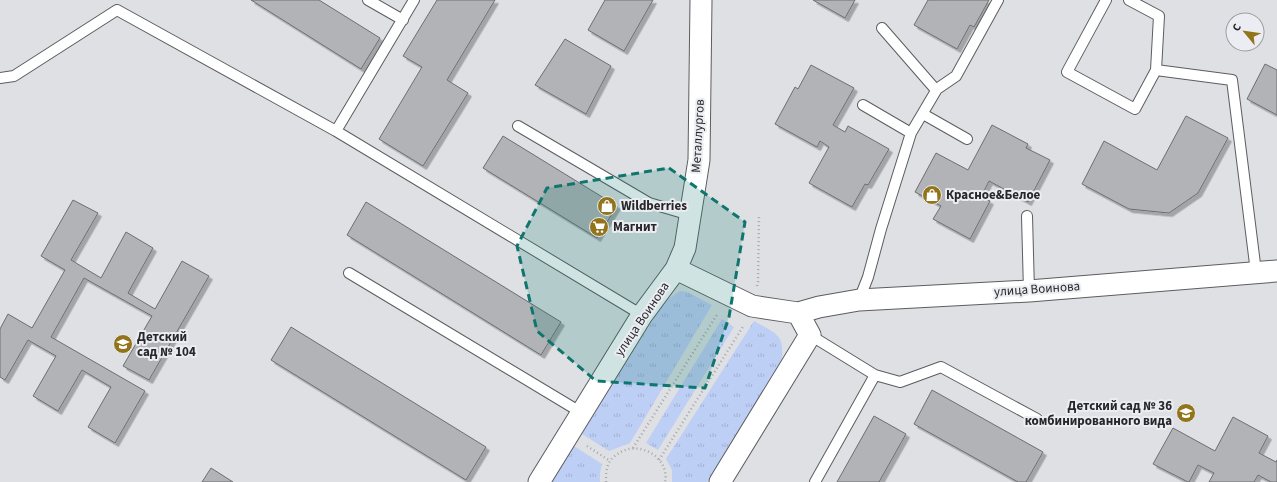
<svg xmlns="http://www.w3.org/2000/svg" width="1277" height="482" font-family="'Source Sans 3',sans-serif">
<defs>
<pattern id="grass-tufts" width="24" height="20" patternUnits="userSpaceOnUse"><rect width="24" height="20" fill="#becff5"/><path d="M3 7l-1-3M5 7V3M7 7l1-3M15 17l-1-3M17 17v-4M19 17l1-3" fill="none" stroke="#a3b2d2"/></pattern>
<filter id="shadow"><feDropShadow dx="3.5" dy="3.5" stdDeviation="0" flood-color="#0004"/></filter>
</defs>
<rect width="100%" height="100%" fill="#dee0e4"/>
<!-- grass -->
<path fill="url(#grass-tufts)" d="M680 291 687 292 712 305 630 443 609 451 582 434 664 302Z
M722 319 734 327 658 450 646 443Z
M754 321C776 334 786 334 781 363L707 482H672V470L666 459Z
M574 446 602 464 600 473V482H552Z"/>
<!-- building -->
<path fill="#b1b3b7" stroke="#6c6e71" filter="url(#shadow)" d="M251 0H319L380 38 361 69Z
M437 0H495L447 80 468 93 423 166 379 139 422 67 403 56Z
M605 0H653L624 51 588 30Z
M813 0H855L845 18Z
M928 0H989L974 27 970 25 957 49 914 25Z
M565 39 611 66 586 114 535 85Z
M1265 64 1277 70V115L1247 99Z
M811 65 854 88 833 125 845 132 848 126 889 149 868 185 865 184 852 207 809 183 829 147 820 141 817 147 775 124 795 87 798 89Z
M1186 116 1228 138 1198 193 1169 213 1129 209 1082 184 1104 141 1157 170Z
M992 125 1028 144 1026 148 1050 160 1028 202 989 181 981 197 990 201 970 239 933 219 941 206 915 192 936 153 968 170Z
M503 136 617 206 597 238 483 168Z
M73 200 98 213 71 260 101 278 126 232 153 248 128 293 155 309 182 261 209 276 149 380 123 366 152 316 84 278 51 337 145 391 115 443 88 427 111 387 82 370 58 411 33 396 56 356 28 340 5 380 0 377V329L8 314 32 328 65 270 41 256Z
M366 202 561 322 541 355 347 235Z
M291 327 486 447 466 480 271 360Z
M932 390 1043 452 1026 482H1018L914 424Z
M874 416 906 434 879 482H837Z
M1233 417 1268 436 1259 453 1276 462 1277 460V482H1271L1258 475 1254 482H1209L1214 473 1198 465 1189 482H1188L1153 464 1173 428 1215 451Z
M211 468 233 482H202Z"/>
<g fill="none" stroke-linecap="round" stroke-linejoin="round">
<!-- lane casing -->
<g stroke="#5b5d60" stroke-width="12">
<path id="lane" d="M368 0 403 20
M1106 0 1067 72 1135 109 1156 70 1159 16 1129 0
M117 10 336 131 642 315
M882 28 936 90
M1156 70 1232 80 1256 272
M0 78 14 76 117 10
M863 105 911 133
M923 114 967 139
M518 126 649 203 690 215
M336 131 414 0
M1027 216 1029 291
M349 273 582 413
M859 300 868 277 881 229 911 133 937 89 956 76 998 0
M810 335 875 375 900 382 941 367 1037 419
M815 482 875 375"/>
</g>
<!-- street casing -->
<g stroke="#5b5d60" stroke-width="23">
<path id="street" d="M676 269 752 306 798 313 819 307 859 300 1029 291 1277 271
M539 482 642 315 676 269 685 248 699 160 701 0
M720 482 810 335 798 313"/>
</g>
<!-- path -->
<path stroke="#a6a8ab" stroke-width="2.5" stroke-dasharray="1 3" stroke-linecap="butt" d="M757 286 758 282 759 217
M587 446 610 461
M633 448 718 313
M659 460 744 325
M606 482C606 475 606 467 610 461 612 458 616 455 619 453 639 440 670 457 665 482"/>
<!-- lane -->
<use href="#lane" stroke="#fff" stroke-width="10"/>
<!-- street -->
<use href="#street" stroke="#fff" stroke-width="21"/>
</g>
<!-- marked area -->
<path fill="#0f766e" fill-opacity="0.2" stroke="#0f766e" stroke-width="3" stroke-dasharray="8 5" stroke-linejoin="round" d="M669 168 745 222 729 317 705 388 596 381 537 331 517 246 547 188Z"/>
<!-- icons -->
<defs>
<g id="shop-disc" transform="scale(1)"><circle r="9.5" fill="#94741b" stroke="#ebedf2"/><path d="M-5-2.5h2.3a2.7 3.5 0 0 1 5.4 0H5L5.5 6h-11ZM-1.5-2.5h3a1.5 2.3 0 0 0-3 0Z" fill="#fff"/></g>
<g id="supermarket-disc" transform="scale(1)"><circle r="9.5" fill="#94741b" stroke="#ebedf2"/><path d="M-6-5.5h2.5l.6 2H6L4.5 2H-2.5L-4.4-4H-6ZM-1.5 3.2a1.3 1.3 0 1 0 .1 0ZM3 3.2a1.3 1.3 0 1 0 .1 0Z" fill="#fff"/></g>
<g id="school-disc" transform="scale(1)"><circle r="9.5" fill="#94741b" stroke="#ebedf2"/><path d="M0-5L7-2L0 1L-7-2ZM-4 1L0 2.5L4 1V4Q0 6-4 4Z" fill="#fff"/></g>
</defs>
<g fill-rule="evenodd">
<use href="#shop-disc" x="932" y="195"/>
<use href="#shop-disc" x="607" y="206"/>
<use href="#supermarket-disc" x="599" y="227"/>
<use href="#school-disc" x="123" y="344"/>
<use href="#school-disc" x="1186" y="413"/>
</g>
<g text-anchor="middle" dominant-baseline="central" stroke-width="4" stroke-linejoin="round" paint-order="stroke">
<!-- street labels -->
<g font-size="13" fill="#272729" stroke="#ebedf2">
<text transform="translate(698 136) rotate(-87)">Металлургов</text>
<text transform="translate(1037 289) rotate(-4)">улица Воинова</text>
<text transform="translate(642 319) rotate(-56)">улица Воинова</text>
</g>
<!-- poi labels -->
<g font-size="13" font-weight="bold" fill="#272729" stroke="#ebedf2" text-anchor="start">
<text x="946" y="195">Красное&amp;Белое</text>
<text x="621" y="206">Wildberries</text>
<text x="613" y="227">Магнит</text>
<text x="137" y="337">Детский<tspan x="137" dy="15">сад № 104</tspan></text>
<text x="1172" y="406" text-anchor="end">Детский сад № 36<tspan x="1172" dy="15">комбинированного вида</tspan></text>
</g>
</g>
<!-- north arrow -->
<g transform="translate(1245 32) rotate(299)"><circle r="19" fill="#ebedf2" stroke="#9d9ea2"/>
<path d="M0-3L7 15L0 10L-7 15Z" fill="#94741b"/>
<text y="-6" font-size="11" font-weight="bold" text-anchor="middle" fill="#272729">С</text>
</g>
</svg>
